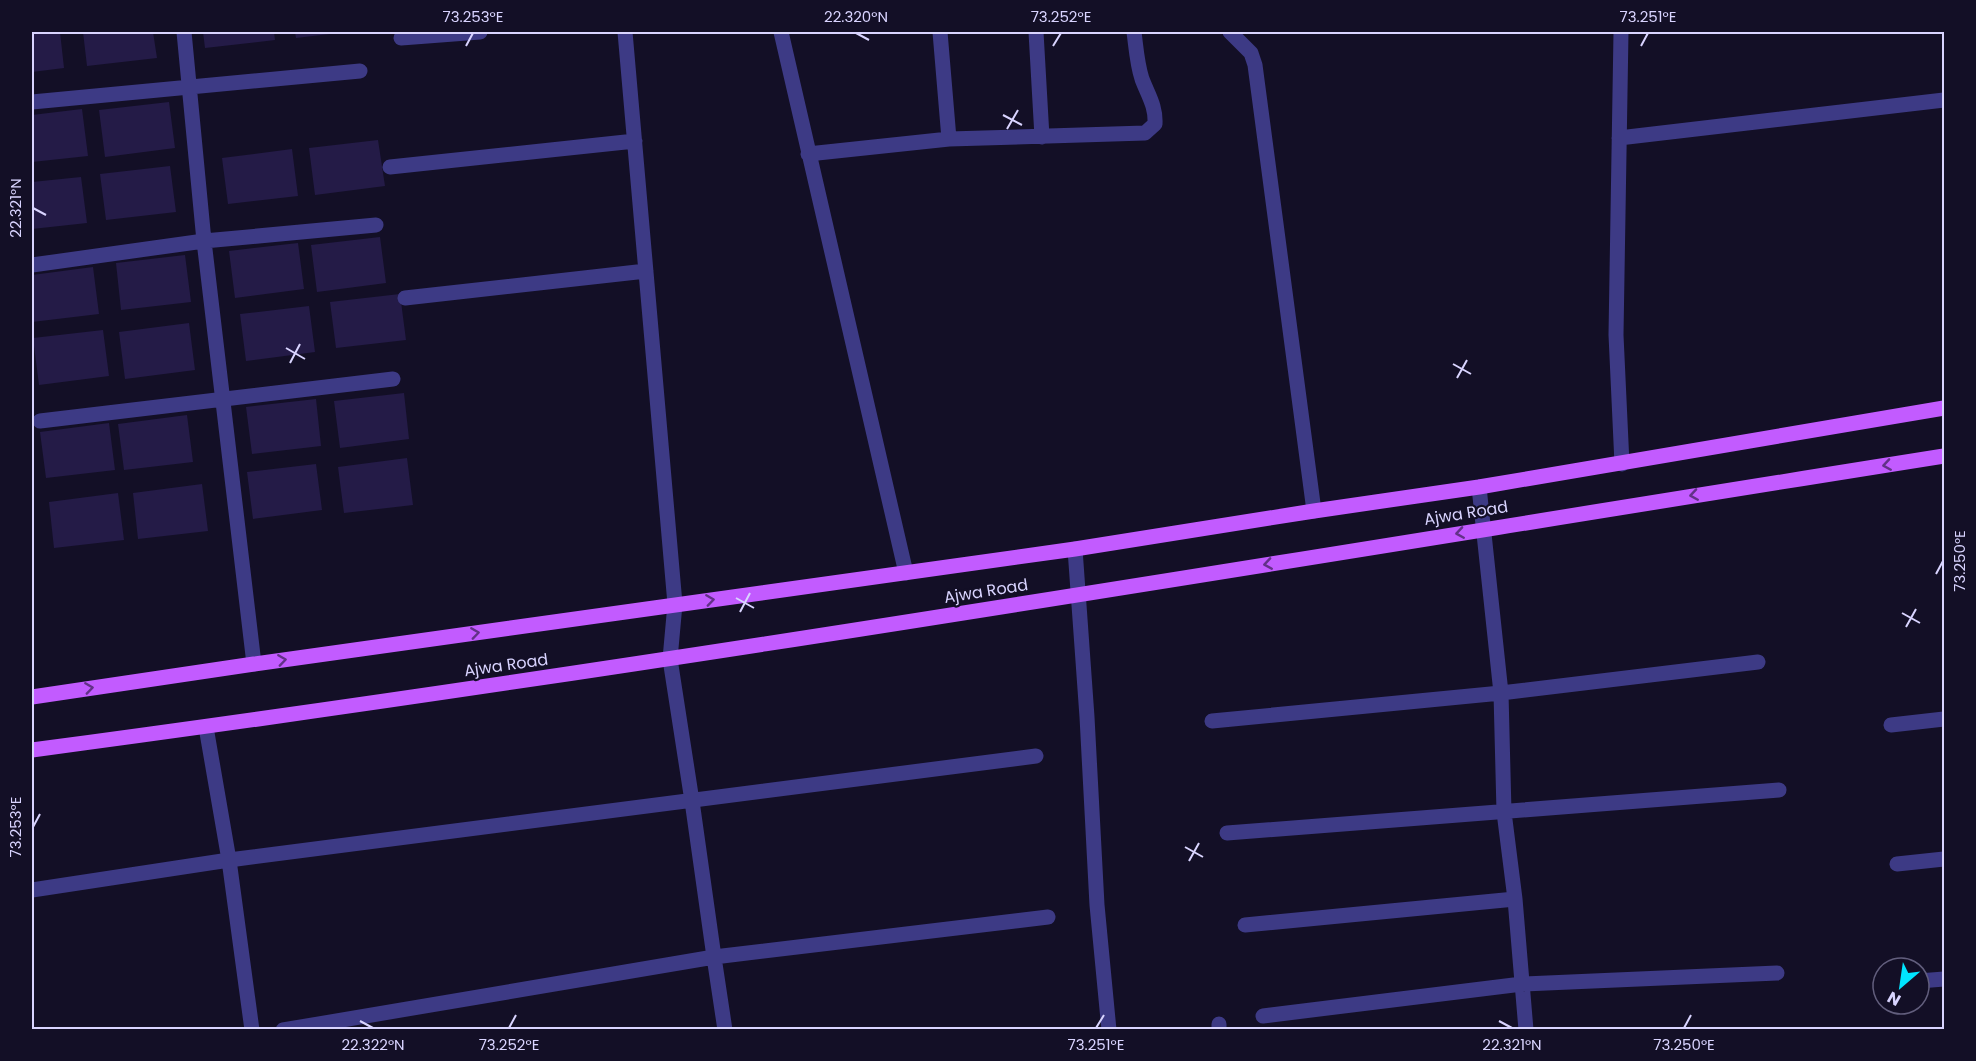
<svg xmlns="http://www.w3.org/2000/svg" width="1976" height="1061" font-family="Poppins,sans-serif">
<rect width="100%" height="100%" fill="#130f26"/>
<!-- building -->
<path fill="#241b47" d="M32 32H60L64 68 32 72Z
M83 32H153L157 58 87 66Z
M203 32H274L275 40 205 48Z
M295 32H338V33L296 38Z
M169 102 175 148 105 157 99 110Z
M82 109 88 156 32 162V115Z
M378 140 385 186 315 195 309 148Z
M292 149 298 196 228 204 222 158Z
M170 166 176 212 106 220 100 174Z
M81 177 87 223 32 229V182Z
M380 237 386 283 317 292 311 245Z
M298 243 304 289 235 298 229 251Z
M185 255 191 302 121 310 116 263Z
M93 267 99 314 32 322V275Z
M400 294 406 340 336 348 330 302Z
M309 306 315 352 246 361 240 314Z
M189 323 195 370 125 379 119 332Z
M103 330 109 376 39 385 33 338Z
M404 393 409 439 340 448 334 401Z
M316 399 321 446 252 454 246 407Z
M187 415 193 462 124 470 118 424Z
M109 423 115 470 46 478 40 432Z
M407 458 413 505 344 513 338 467Z
M316 464 322 510 253 519 247 472Z
M202 484 208 531 138 539 133 493Z
M118 493 124 540 54 548 49 502Z"/>
<g fill="none" stroke-linecap="round" stroke-linejoin="round">
<!-- street -->
<path stroke="#3d3a85" stroke-width="15" d="M184 32 204 241 254 664
M781 32 906 573
M940 32 949 139
M1036 32 1042 137
M1230 32 1251 53 1255 65 1314 511
M1621 32 1616 335 1622 464
M401 38 480 32
M32 102 360 71
M1619 138 1944 100
M808 154 949 139 1145 133 1155 124C1156 106 1148 95 1142 79 1137 64 1136 47 1134 32
M390 167 635 141
M32 265 204 241 376 225
M405 298 646 271
M40 421 393 379
M1479 487 1501 693 1504 812 1515 899 1526 1030
M1075 549 1087 717 1097 905 1109 1030
M1212 721 1501 693 1758 662
M1891 725 1944 719
M206 727 229 860 252 1030
M1227 833 1779 790
M1897 864 1944 859
M32 890 229 860 1036 756
M1245 925 1515 899
M1919 981 1944 979
M1263 1016 1522 984 1777 973
M1219 1024V1030
M283 1030 714 957 692 801 670 659 675 604 625 32
M725 1030 714 957 1048 917"/>
<!-- primary -->
<path stroke="#c25bff" stroke-width="15" d="M32 697 254 664 1075 549 1314 511 1479 487 1944 408
M32 750C671 665 1307 557 1944 456"/>
</g>
<!-- one-way arrows -->
<defs><path id="oneway-chevron" d="M-2-3.5L2.5 0L-2 3.5" fill="none" stroke-width="1.6" stroke-linecap="round" stroke-linejoin="round" transform="scale(1.5)"/></defs>
<g stroke="#623188">
<use href="#oneway-chevron" transform="translate(1887 465) rotate(171)"/>
<use href="#oneway-chevron" transform="translate(1694 495) rotate(171)"/>
<use href="#oneway-chevron" transform="translate(1460 533) rotate(171)"/>
<use href="#oneway-chevron" transform="translate(1268 564) rotate(171)"/>
<use href="#oneway-chevron" transform="translate(710 600) rotate(-8)"/>
<use href="#oneway-chevron" transform="translate(475 633) rotate(-8)"/>
<use href="#oneway-chevron" transform="translate(282 660) rotate(-8)"/>
<use href="#oneway-chevron" transform="translate(89 688) rotate(-8)"/>
</g>
<!-- ticks -->
<path fill="none" stroke="#d9d4ff" stroke-width="2" d="M856 33 869 40M466 46 473 33M1053 46 1061 33M1641 46 1648 33M1003 115 1022 125M1007 129 1018 110M33 208 46 215M286 348 305 359M290 363 300 344M1453 364 1471 374M1457 378 1467 360M1936 574 1943 561M736 598 754 608M740 612 750 593M1902 613 1920 623M1906 627 1916 609M33 827 40 814M1185 847 1203 857M1189 861 1199 843M360 1021 373 1028M1499 1021 1512 1028M509 1028 516 1015M1096 1028 1104 1015M1684 1028 1691 1015"/>
<g text-anchor="middle" dominant-baseline="central" stroke-width="4.5" stroke-linejoin="round" paint-order="stroke">
<!-- street labels -->
<g font-size="16" fill="#d9d4ff" stroke="#130f26">
<text transform="translate(1466 513) rotate(-9)">Ajwa Road</text>
<text transform="translate(986 591) rotate(-9)">Ajwa Road</text>
<text transform="translate(506 665) rotate(-8)">Ajwa Road</text>
</g>
</g>
<!-- border -->
<rect width="1976" height="1061" fill="none" stroke="#130f26" stroke-width="66"/>
<!-- north arrow -->
<g transform="translate(1901 986) rotate(209)"><circle r="28" fill="#130f26" stroke="#625e7d" stroke-width="1.5"/>
<path d="M0-4.5L10 22L0 15L-10 22Z" fill="#00e5ff"/>
<text y="-9" font-size="16" font-weight="bold" text-anchor="middle" fill="#d9d4ff">N</text>
</g>
<rect x="33" y="33" width="1910" height="995" fill="none" stroke="#d9d4ff" stroke-width="2"/>
<g font-size="15" text-anchor="middle" fill="#d9d4ff">
<text x="473" y="22">73.253°E</text>
<text x="856" y="22">22.320°N</text>
<text x="1061" y="22">73.252°E</text>
<text x="1648" y="22">73.251°E</text>
<text transform="translate(16 208) rotate(-90)" y="5">22.321°N</text>
<text transform="translate(1960 561) rotate(-90)" y="5">73.250°E</text>
<text transform="translate(16 827) rotate(-90)" y="5">73.253°E</text>
<text x="373" y="1050">22.322°N</text>
<text x="509" y="1050">73.252°E</text>
<text x="1096" y="1050">73.251°E</text>
<text x="1512" y="1050">22.321°N</text>
<text x="1684" y="1050">73.250°E</text>
</g>
</svg>
